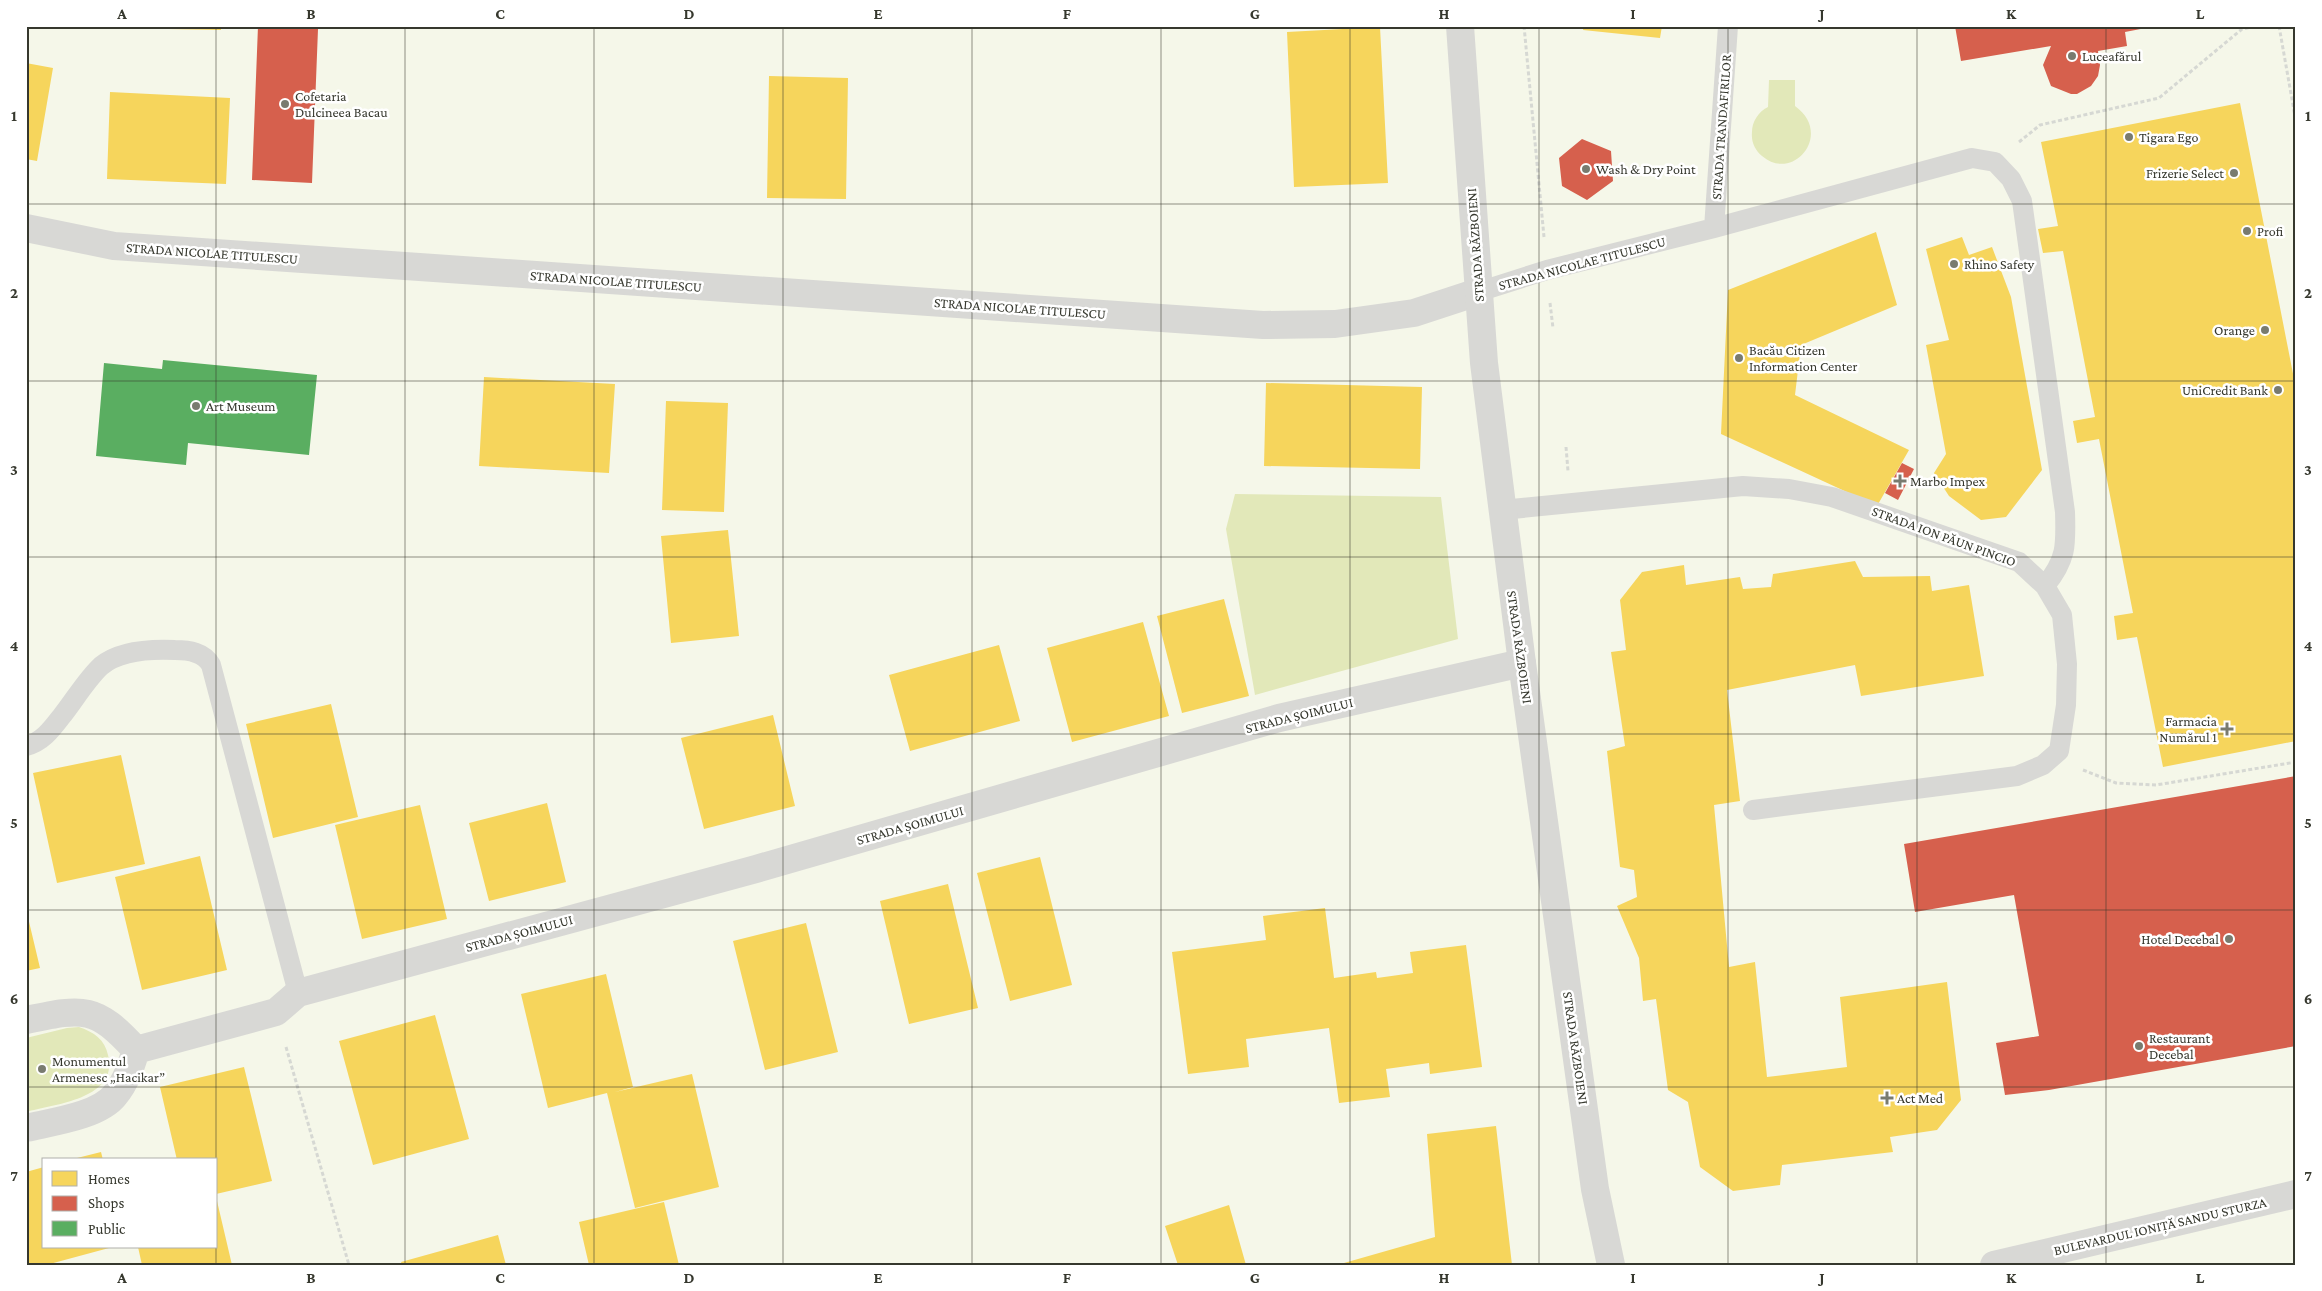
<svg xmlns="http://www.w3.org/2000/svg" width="2322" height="1291" font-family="'Crimson Pro',serif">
<rect width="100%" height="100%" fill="#f5f7e9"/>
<!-- green -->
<path fill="#e2e8b9" d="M1769 80H1795V106C1834 134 1793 183 1762 156 1755 150 1751 142 1752 132 1752 122 1758 112 1768 107Z
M1235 494 1441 497 1458 639 1255 695 1226 529Z
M79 1027C94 1032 105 1040 108 1055 119 1099 55 1104 26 1112V1038L67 1028Z"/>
<!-- homes -->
<path fill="#f6d55c" d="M116 26H221V30L116 28Z
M1584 26H1662L1660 38 1583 30Z
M1380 27 1388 183 1294 187 1287 32Z
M26 63 53 68 37 161 26 159Z
M769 76 848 78 846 199 767 198Z
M110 92 230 98 226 184 107 179Z
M2240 103 2296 389V741L2163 767 2137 637 2117 640 2114 616 2133 613 2099 439 2077 443 2073 421 2095 417 2063 251 2043 253 2038 229 2058 226 2041 142Z
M1876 232 1897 305 1801 345 1795 395 1909 450 1877 506 1721 434 1728 290Z
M1962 237 1969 255 1992 247 2011 297 2042 470 2006 517 1981 520 1949 496 1934 473 1946 454 1926 345 1949 340 1926 249Z
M484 377 615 384 609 473 479 466Z
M1266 383 1422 387 1420 469 1264 466Z
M666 401 728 403 724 512 662 510Z
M728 530 739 636 671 643 661 536Z
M1855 561 1863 577 1930 576 1932 591 1969 585 1984 676 1861 696 1855 665 1727 690 1740 801 1714 805 1729 967 1755 962 1767 1077 1847 1067 1840 997 1947 982 1961 1100 1937 1130 1890 1137 1893 1152 1782 1165 1780 1185 1733 1191 1700 1167 1688 1102 1668 1090 1656 999 1643 1001 1639 958 1617 906 1637 897 1634 870 1620 867 1607 751 1625 746 1611 652 1626 650 1620 600 1642 572 1684 565 1686 585 1740 577 1743 589 1771 587 1773 574Z
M1224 599 1249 696 1182 713 1157 616Z
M1143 622 1169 716 1072 742 1047 648Z
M999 645 1020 721 910 751 889 675Z
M331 704 358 817 273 838 246 724Z
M773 715 795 806 704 829 681 738Z
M121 755 145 864 57 883 33 773Z
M547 803 566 882 489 901 469 823Z
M420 805 447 919 362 939 335 825Z
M200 856 227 970 142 990 115 877Z
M1040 857 1072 985 1010 1001 977 873Z
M2296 866V989L2174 1009 2154 890Z
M948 884 978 1008 909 1024 880 901Z
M1325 908 1334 978 1376 972 1377 978 1413 973 1410 952 1466 945 1482 1067 1430 1074 1429 1063 1386 1069 1390 1097 1339 1103 1329 1028 1246 1039 1249 1067 1188 1074 1172 952 1266 940 1263 916Z
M26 909 40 968 26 971Z
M806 923 838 1052 765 1070 733 941Z
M606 974 633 1087 615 1092 692 1074 719 1187 635 1208 607 1093 548 1108 521 994Z
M435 1015 469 1139 373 1165 339 1041Z
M244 1067 272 1181 216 1194V1160H177L160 1087Z
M1496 1126 1512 1265H1337L1435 1237 1427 1134Z
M101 1152 103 1160H74L73 1159Z
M44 1167V1247L109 1248 46 1265H26V1172Z
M217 1201 232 1265H142L138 1247H216Z
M664 1202 679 1265H589L579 1222Z
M1229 1205 1246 1265H1178L1165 1226Z
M498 1235 506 1265H402L401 1262Z"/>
<!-- shops -->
<path fill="#d6604d" d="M258 26 318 29 312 183 252 180Z
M1955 26H2151V27L2125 32 2127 46 2098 51 2100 65 2098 76 2091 86 2077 94H2071L2051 86 2043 65 2051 46 1961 61Z
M1582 139 1611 151 1613 181 1587 200 1562 186 1559 158Z
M1902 463 1914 469 1898 500 1885 493Z
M2296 776V1046L2049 1090 2005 1095 1996 1043 2039 1036 2014 895 1915 912 1904 844Z"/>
<!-- public -->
<path fill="#5aae61" d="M163 360 317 375 309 455 188 443 186 465 96 456 104 363 162 369Z"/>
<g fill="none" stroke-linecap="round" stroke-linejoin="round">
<!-- path -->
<path stroke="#d6d8d3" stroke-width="3" stroke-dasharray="4 2.5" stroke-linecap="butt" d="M1524 26 1544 237
M2279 26 2296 122
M2019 142 2040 125 2159 98 2242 29 2257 26
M1550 303 1553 328
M1566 447 1568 471
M2083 770 2116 783 2156 785 2296 762
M286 1047 349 1265"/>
<!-- service -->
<path stroke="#d8d8d5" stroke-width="20" d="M1714 228 1728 26
M1478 292 1547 270 1714 228 1972 158 1995 162 2011 179 2022 201 2065 512C2066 545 2067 559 2045 586
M1502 510 1743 486 1789 489 1832 497 2019 562 2045 586 2062 615 2067 664 2066 705 2059 751 2043 765 2017 776 1753 810
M26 746C42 742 51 730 61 717 74 701 86 680 101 666 120 650 152 649 175 650 189 650 204 652 211 665L298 993"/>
<!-- minor -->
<path stroke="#d8d8d5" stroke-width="28" d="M26 228 114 246 1263 325 1335 324 1414 313 1478 292
M26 1020C84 1008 95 1005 136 1050
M136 1050 276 1012 298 993 756 869 1279 718 1522 663
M26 1128C51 1122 99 1116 115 1095 126 1082 131 1066 136 1050"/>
<!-- tertiary -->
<path stroke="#d8d8d5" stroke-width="28" d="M1460 26 1484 363 1522 663 1595 1189 1611 1265
M1994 1265 2296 1194"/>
</g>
<!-- grid -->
<path fill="none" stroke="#36382e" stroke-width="1" stroke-opacity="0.55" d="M216 26V1265M405 26V1265M594 26V1265M783 26V1265M972 26V1265M1161 26V1265M1350 26V1265M1539 26V1265M1728 26V1265M1917 26V1265M2106 26V1265M26 204H2296M26 381H2296M26 557H2296M26 734H2296M26 910H2296M26 1087H2296"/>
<!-- markers -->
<g fill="#797b6f" stroke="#fff" stroke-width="2">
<circle cx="2072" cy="56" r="5"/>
<circle cx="285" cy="104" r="5"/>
<circle cx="2129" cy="137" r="5"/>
<circle cx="1586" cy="169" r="5"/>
<circle cx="2234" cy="173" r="5"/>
<circle cx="2247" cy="231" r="5"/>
<circle cx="1954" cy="264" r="5"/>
<circle cx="2265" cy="330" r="5"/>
<circle cx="1739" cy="358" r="5"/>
<circle cx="2278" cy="390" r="5"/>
<circle cx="196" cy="406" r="5"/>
<path d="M1897.5 473.5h5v5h5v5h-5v5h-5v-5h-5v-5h5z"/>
<path d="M2224.5 721.5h5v5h5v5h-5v5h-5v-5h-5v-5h5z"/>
<circle cx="2229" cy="939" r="5"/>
<circle cx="2139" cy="1046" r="5"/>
<circle cx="42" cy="1069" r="5"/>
<path d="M1884.5 1090.5h5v5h5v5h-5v5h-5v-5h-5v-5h5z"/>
</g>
<g text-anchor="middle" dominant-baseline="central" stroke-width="5" stroke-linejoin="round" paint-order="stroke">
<!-- poi labels -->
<g font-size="14" fill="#36382e" stroke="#fff" text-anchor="start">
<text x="2082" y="56">Luceafărul</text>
<text x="295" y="96">Cofetaria<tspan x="295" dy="16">Dulcineea Bacau</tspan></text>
<text x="2139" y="137">Tigara Ego</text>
<text x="1596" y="169">Wash &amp; Dry Point</text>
<text x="2224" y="173" text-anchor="end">Frizerie Select</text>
<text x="2257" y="231">Profi</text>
<text x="1964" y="264">Rhino Safety</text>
<text x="2255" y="330" text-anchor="end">Orange</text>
<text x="1749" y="350">Bacău Citizen<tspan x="1749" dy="16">Information Center</tspan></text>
<text x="2268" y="390" text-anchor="end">UniCredit Bank</text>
<text x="206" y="406">Art Museum</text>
<text x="1910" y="481">Marbo Impex</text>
<text x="2217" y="721" text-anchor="end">Farmacia<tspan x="2217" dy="16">Numărul 1</tspan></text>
<text x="2219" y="939" text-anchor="end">Hotel Decebal</text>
<text x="2149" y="1038">Restaurant<tspan x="2149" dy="16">Decebal</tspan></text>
<text x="52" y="1061">Monumentul<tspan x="52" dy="16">Armenesc „Hacikar”</tspan></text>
<text x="1897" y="1098">Act Med</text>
</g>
<!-- street labels -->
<g font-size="14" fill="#36382e" stroke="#fff">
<text transform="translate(1721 127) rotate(-86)">STRADA TRANDAFIRILOR</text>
<text transform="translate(1475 245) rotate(-94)">STRADA RĂZBOIENI</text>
<text transform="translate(212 253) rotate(4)">STRADA NICOLAE TITULESCU</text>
<text transform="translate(1582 263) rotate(-15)">STRADA NICOLAE TITULESCU</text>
<text transform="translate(616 281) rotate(4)">STRADA NICOLAE TITULESCU</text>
<text transform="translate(1020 308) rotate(4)">STRADA NICOLAE TITULESCU</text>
<text transform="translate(1944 536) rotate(20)">STRADA ION PĂUN PINCIO</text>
<text transform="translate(1520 647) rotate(82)">STRADA RĂZBOIENI</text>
<text transform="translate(1299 715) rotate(-14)">STRADA ȘOIMULUI</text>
<text transform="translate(910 825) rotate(-16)">STRADA ȘOIMULUI</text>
<text transform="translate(519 933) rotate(-15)">STRADA ȘOIMULUI</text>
<text transform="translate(1576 1048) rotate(82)">STRADA RĂZBOIENI</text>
<text transform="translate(2160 1226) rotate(-13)">BULEVARDUL IONIȚĂ SANDU STURZA</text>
</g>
</g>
<!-- border -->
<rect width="2322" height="1291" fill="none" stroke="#ffffff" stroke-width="55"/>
<!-- legend -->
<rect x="42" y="1158" width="175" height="90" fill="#ffffff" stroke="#afafab"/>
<rect x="52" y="1171" width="25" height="15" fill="#f6d55c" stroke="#afafab"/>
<text x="88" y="1184" font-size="15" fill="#36382e">Homes</text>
<rect x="52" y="1196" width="25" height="15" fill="#d6604d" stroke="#afafab"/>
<text x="88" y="1208" font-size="15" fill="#36382e">Shops</text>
<rect x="52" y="1221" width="25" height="15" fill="#5aae61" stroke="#afafab"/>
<text x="88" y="1234" font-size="15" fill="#36382e">Public</text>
<rect x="28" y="28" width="2266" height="1236" fill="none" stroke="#36382e" stroke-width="2"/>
<g font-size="16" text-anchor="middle" font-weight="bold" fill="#36382e">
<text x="122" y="19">A</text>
<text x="311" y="19">B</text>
<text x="500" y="19">C</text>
<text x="689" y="19">D</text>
<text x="878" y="19">E</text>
<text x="1067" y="19">F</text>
<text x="1255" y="19">G</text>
<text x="1444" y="19">H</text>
<text x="1633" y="19">I</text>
<text x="1822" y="19">J</text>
<text x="2011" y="19">K</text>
<text x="2200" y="19">L</text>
<text x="14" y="121">1</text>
<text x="2308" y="121">1</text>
<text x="14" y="298">2</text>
<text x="2308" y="298">2</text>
<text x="14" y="475">3</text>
<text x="2308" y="475">3</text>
<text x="14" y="651">4</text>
<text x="2308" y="651">4</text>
<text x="14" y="828">5</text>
<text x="2308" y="828">5</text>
<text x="14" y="1004">6</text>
<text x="2308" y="1004">6</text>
<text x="14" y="1181">7</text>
<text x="2308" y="1181">7</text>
<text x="122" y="1283">A</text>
<text x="311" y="1283">B</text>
<text x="500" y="1283">C</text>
<text x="689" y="1283">D</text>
<text x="878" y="1283">E</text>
<text x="1067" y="1283">F</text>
<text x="1255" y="1283">G</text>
<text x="1444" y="1283">H</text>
<text x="1633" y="1283">I</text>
<text x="1822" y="1283">J</text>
<text x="2011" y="1283">K</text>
<text x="2200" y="1283">L</text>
</g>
</svg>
